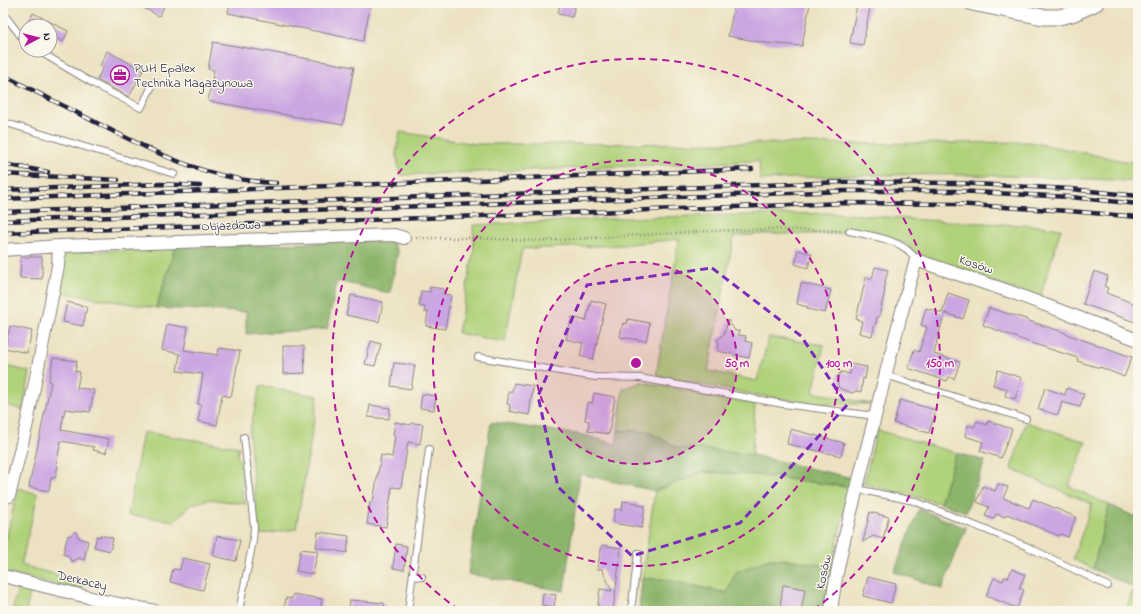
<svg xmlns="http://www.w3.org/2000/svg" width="1141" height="614" font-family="'Indie Flower',sans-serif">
<rect width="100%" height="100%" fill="#fbf7ec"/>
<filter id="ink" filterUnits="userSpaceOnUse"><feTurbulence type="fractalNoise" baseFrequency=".025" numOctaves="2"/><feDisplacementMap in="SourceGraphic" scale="8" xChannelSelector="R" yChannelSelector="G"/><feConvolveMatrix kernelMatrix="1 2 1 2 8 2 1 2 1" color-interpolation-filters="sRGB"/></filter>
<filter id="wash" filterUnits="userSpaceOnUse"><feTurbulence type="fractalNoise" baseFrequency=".012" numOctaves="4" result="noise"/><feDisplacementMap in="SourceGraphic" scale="16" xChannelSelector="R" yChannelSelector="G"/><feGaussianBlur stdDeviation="0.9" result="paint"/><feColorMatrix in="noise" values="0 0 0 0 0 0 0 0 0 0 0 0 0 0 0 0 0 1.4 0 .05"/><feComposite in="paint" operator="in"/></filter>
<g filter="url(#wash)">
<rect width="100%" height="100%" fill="#ece2c1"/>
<!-- green -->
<path fill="#b0d27a" stroke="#697a5a" d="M400 132 476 144 809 143 848 144 1031 142 1129 162 1138 161V182C1104 179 1070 178 1035 177 944 173 852 174 760 180L759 161 400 175 396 153Z
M835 213 923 220 1040 226 1061 229 1040 298 918 257 907 244 884 236 850 229 838 234H764L734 236 708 371 757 381 769 337 824 345 813 392 871 404H811L762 396 656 376 679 239 622 245 522 249 505 342 458 333 474 250 473 225 651 217Z
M175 248 156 308 58 292 64 255 77 252Z
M3 365 30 372 23 410 3 404Z
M642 382 755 404 752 455 704 449 678 448 649 432 618 430 623 389Z
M260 386 318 396 296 529 257 535V519L249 433Z
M1026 422 1086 442 1069 486 1109 505 1093 569 1073 559 1092 504 1011 469Z
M877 430 956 453 940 503 864 484Z
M143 432 239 447 237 456 244 467 242 496 246 504 210 499 190 505 175 521 128 515Z
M703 472 757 475 849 487 832 567 793 560 769 559 728 593 662 579H642L655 491Z
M18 488 38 494 21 565 83 582 81 590 3 572V539L6 540Z
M18 587 31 589 26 611H12Z
M1134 588 1138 589V611H1125Z"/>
<!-- forest -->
<path fill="#8cb46a" stroke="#576b52" d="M391 240 398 252 390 293 337 281 327 329 246 334V312L156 308 175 248Z
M491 422 584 435 616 444 618 430 649 432 678 448 704 449 752 455 852 478 849 487 757 475 703 472 655 491 580 474 564 591 468 574Z
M956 453 985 461 966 512 940 503Z
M1109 505 1138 518V589L1093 569Z
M919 509 966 528 942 589 915 579 894 572Z
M769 559 793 560 832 567 826 611H639L642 579H662L727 593 736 572Z"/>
<g id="blocks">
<!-- building -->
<path fill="#caa6e2" d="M134 3H166L159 16Z
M230 3H371L363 41 228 13Z
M560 3H576L572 17 558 14Z
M735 3H810L802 46 766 43 728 36Z
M857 4 870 7 863 45 850 43Z
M33 13 68 31 63 42 50 35V26H26Z
M213 42 354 67 343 125 208 101 214 70 208 69Z
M107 51 143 70 129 97 97 80 103 67 100 66Z
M798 250 812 254 808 268 795 264Z
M21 257H42V279L20 278Z
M875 267 888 270 885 282H886L884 290H885L879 317H877L876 324H875L872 336 859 333 862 321 856 319 866 277 872 279Z
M1094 271 1108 276 1104 286 1108 288 1106 293 1138 305V323L1083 304Z
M801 283 831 290 825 313 807 309 808 307 797 304Z
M430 287 444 289 443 294 451 295 445 329 426 326 428 312H424L425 307 419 306 421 291 430 292Z
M948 293 969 300 963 319 945 313 936 343H937L934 354 960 362 954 379 949 377 947 381 908 368 914 350 919 352 927 327 921 325 926 308 942 313Z
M351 295 383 302 379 322 346 315Z
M591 300 606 304 593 359 580 356 583 343 566 339 572 317 586 321Z
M67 302 87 307 83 326 63 322Z
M989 308 1026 319V320L1066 333V334L1132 357 1124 377 1100 367V368L1077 361 1078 358 1031 343 983 325Z
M628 319 650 323 646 341 620 337 623 323 627 324Z
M728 320 735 331H739L738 335 746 336 745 341 752 343 749 358 718 351 719 343 717 340 724 334Z
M167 324 188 328 184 350 218 355 219 348 240 351 231 397 222 395 217 425 198 421 201 405 198 404 203 374 177 371 180 354 162 350Z
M10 326 32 331 27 353 5 348Z
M371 341 381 344 375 366 365 364Z
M283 346H304L305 373 283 374Z
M53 358 77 361 75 371 80 372 77 388 94 390 90 412 65 409 61 430 109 439 106 453 93 450 94 447 61 441 56 465 58 466 55 478H51L49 491 29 487 51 382H49Z
M394 363 415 365 411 389 391 386Z
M851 364 867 367 865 379 863 378 861 392 856 391 852 393 839 388 837 382V377L841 372 850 374Z
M998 370 1022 378 1015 399 1005 396 1007 389 993 385Z
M514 383 533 386 529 415 509 411 510 405 507 404 509 391 512 392Z
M1045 388 1065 395 1067 388 1084 394 1080 407 1062 402 1058 415 1038 409Z
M594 393 615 397 609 434 588 431 589 421 585 420 588 402 592 403Z
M422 394 436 396 434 410 420 408Z
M900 400 936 410 929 433 894 423Z
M370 405 390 408 389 419 368 417Z
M977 421 987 425 988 421 1012 429 1008 441H1007L1001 458 980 451 983 442 965 436 968 425 974 427Z
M395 422 411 425 412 423 423 424 420 444 408 442 401 488 392 487 386 527 367 524 370 502H373L381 455 392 457 395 436 393 435Z
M790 429 844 443 841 456 787 444Z
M998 484 1008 487 1003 498 1029 508 1033 499 1076 517 1068 537 1060 534 1059 536 1007 514 1005 517 996 514 994 519 985 516 989 507 977 502 983 486 995 491Z
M623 501 638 503V505L645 506 642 528 613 523 615 509 622 510Z
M870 512 889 517 883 539 873 536 863 542Z
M75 531 79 538 88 541 84 560 79 558 72 562 68 556 63 554 68 535 70 536Z
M318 532 349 536 347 553 316 547Z
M100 535 113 538 110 551 94 547 97 536 100 537Z
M217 536 240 540 236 561 213 556Z
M396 544 407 546 404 570 393 568Z
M602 545 621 548 613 611H597L600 589 612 591 602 569H597Z
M301 549 318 551 313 574 296 571Z
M183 558 210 564 203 590 170 582 173 569 180 570Z
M1012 569 1025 575 1019 588 1024 590 1017 608 986 596 994 578 1003 581 1004 577 1008 578Z
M868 577 896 584 891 603 863 596Z
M783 585 805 589 801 611 780 608Z
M543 593 556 595 554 607 542 605Z
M293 594 322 599 320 611H284L286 598 292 599Z
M350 600 384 603V611H349Z"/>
</g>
</g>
<g filter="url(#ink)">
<use href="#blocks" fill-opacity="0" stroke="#87827e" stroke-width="1"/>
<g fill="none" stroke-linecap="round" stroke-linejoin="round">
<!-- service casing -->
<g stroke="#87827e" stroke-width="8">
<path id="service" d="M3 13 26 43
M37 50 94 84 141 108 154 82
M3 122 174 174
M849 231C870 236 905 239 916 260
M478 357 595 377 640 378 783 404 875 416
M885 375 1026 419
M857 489 914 501 954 517 1026 546 1108 586
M413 576 422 577
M239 611 253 541 254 527 244 437
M408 611 429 449
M631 611 638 553"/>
</g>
<!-- minor casing -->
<g stroke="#87827e" stroke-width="14">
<path id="minor" d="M3 250 59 246 394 235 404 238
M9 496 27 423 58 266 59 246
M3 576 108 602 155 611
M831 611C837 560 852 510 864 460 881 393 897 326 916 260L1011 292 1138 340"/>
</g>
<!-- tertiary casing -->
<g stroke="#87827e" stroke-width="17">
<path id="tertiary" d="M972 3 1043 17H1059L1072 14 1096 3"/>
</g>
<!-- path -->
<path stroke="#87827e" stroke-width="2.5" stroke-dasharray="1 3" stroke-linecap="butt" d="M416 238H476L538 241 713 231 768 229 841 231"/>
<!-- service -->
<use href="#service" stroke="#fff" stroke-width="6"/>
<!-- minor -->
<use href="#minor" stroke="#fff" stroke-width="12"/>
<!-- tertiary -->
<use href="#tertiary" stroke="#fff" stroke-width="15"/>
<!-- rail casing -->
<g stroke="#22223b" stroke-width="4.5">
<path id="rail" d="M3 75C34 91 64 106 95 122 153 152 210 181 276 183
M3 164 48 172
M3 174 118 180
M3 190 161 184 200 186
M3 199 752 169
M3 212 845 182 955 183 1071 189 1138 196
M3 221 845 191H955L1070 197 1138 204
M3 233 846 203 954 204 1069 211 1138 217"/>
</g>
<!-- rail -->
<use href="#rail" stroke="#fbf7ec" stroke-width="3" stroke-dasharray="9" stroke-linecap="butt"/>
</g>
</g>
<!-- marked area -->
<path fill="none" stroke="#7b2cbf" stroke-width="3" stroke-dasharray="8 5" stroke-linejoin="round" d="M712 268 801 336 847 405 740 523 632 556 558 487 538 396 587 285Z"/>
<!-- distance rings -->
<circle cx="636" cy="363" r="101" fill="#b5179e" fill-opacity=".12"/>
<g fill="none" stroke="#b5179e" stroke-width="2" stroke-dasharray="7 5">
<circle cx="636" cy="363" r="101"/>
<circle cx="636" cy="363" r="203"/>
<path d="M459 610A304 304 0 1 1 813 610"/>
</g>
<!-- icons -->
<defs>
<g id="office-ring" transform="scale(1)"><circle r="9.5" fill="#fbf7ec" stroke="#b5179e" stroke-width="1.5"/><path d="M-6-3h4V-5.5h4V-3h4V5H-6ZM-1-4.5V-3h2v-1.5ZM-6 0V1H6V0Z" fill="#b5179e"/></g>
</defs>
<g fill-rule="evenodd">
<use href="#office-ring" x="120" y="75"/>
</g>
<g text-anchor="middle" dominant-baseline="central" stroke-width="3" stroke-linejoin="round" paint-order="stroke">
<!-- poi labels -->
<g font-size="13" fill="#22223b" stroke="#fbf7ec" text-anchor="start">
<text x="134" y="68">PUH Epalex<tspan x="134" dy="15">Technika Magazynowa</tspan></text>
</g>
<!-- street labels -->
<g font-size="13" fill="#22223b" stroke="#fbf7ec">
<text transform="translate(231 226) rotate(-2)">Objazdowa</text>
<text transform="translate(976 265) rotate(18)">Kosów</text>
<text transform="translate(824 572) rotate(-79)">Kosów</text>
<text transform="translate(82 581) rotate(13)">Derkaczy</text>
</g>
</g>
<circle cx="636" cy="363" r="6" fill="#b5179e" stroke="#fbf7ec" stroke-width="2"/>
<g font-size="12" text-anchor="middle" font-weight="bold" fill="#b5179e" stroke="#fbf7ec" stroke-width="3" stroke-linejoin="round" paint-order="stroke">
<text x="737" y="367">50 m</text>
<text x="839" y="367">100 m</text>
<text x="940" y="367">150 m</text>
</g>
<!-- margin -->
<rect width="1141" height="614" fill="none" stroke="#fbf7ec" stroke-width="16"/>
<!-- north arrow -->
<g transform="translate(38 38) rotate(83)"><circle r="19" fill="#fbf7ec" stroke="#a4a2a5"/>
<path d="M0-3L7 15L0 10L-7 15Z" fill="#b5179e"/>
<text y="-6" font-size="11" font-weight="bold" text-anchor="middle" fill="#22223b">N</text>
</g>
</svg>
